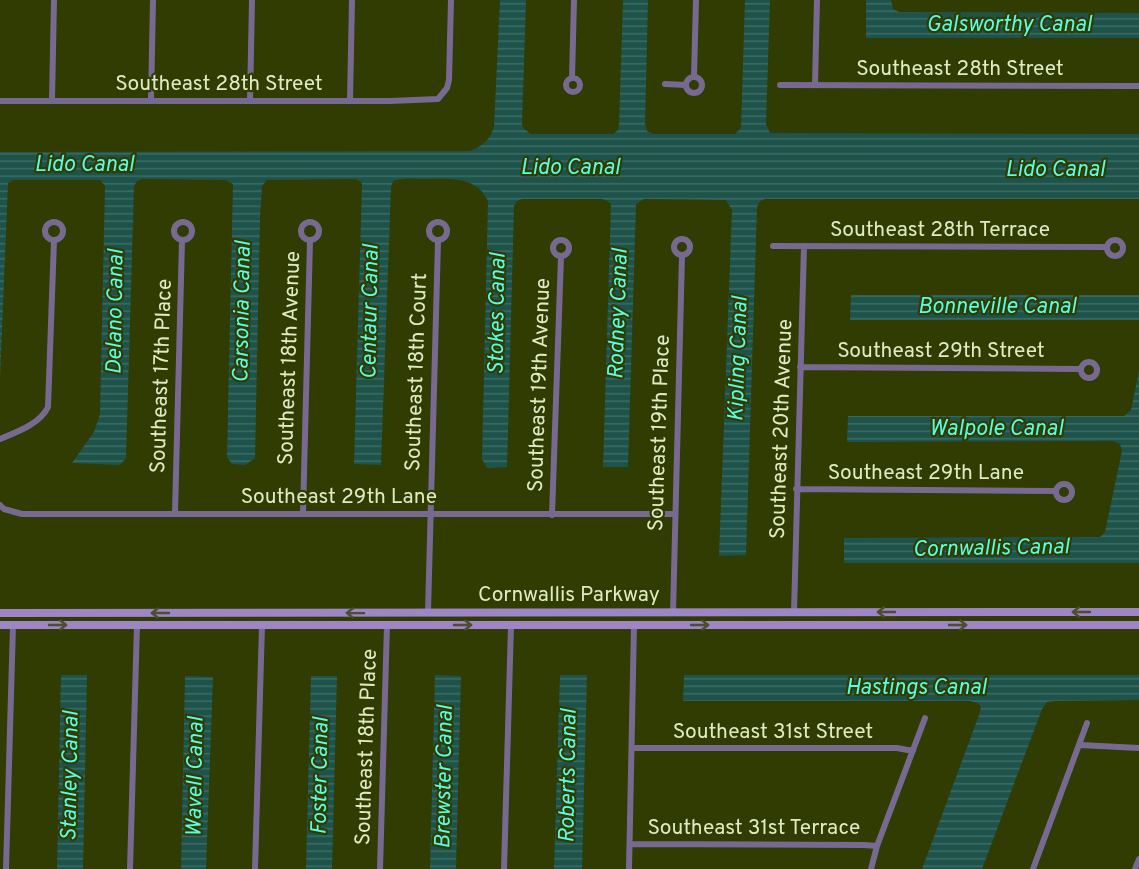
<svg xmlns="http://www.w3.org/2000/svg" width="1139" height="869" font-family="Overpass,sans-serif">
<defs>
<pattern id="water-rules" width="6" height="5" patternUnits="userSpaceOnUse" patternTransform="scale(1.5)"><rect width="6" height="5" fill="#1e534b"/><path d="M0 2.5h6" fill="none" stroke="#3e6c63"/></pattern>
</defs>
<rect width="100%" height="100%" fill="#303c01"/>
<!-- water -->
<path fill="url(#water-rules)" d="M500 0H526L522 124 523 128 531 134H613L618 130 619 125 623 0H648L645 124 647 131 653 134H735L740 129 741 126 745 0H770L766 124 770 133 1139 134V199H765L760 201 757 207 746 555 719 556 732 210 726 200 644 199 636 204 628 467H603L611 204 608 201 602 199H522L517 201 514 206 507 467 487 468 482 459 488 201C476 174 445 179 421 179 412 179 402 178 393 181L391 187 381 465 354 464 362 184 360 181 355 179 267 180 262 186 260 218 255 458 245 465 232 464 227 457 233 184 226 180 142 179 137 181 134 186 126 458 120 465 72 463 94 432 100 414 105 186 100 180H13L8 183 0 379V152L470 151C483 146 491 139 494 126Z
M866 0H891L893 9 899 12 1139 13V38H866Z
M851 295H1139V320H850Z
M1139 371V563H844V538L1100 537 1105 532 1122 451 1120 444 1113 441 847 442 848 416H1124L1131 410Z
M61 675H87L83 869H57Z
M435 675 461 676 456 869H430Z
M560 675H587L582 869H554Z
M684 675H1139V700L1054 701 1047 702 1042 709 982 869H922L979 715 981 707 978 703 970 701H683Z
M185 676 213 677 206 869H181Z
M311 676H337L332 869H306Z"/>
<g fill="none" stroke-linecap="round" stroke-linejoin="round">
<!-- street -->
<path stroke="#786992" stroke-width="6" d="M694 77 696 0
M686 85a8 8 0 1 1 16 0a8 8 0 1 1-16 0Z
M566 85a7 7 0 1 1 14 0a7 7 0 1 1-14 0Z
M572 78 574 0
M665 84 686 85
M780 85 1139 86
M815 85 817 0
M52 100 54 0
M151 100 153 0
M350 100 352 0
M0 101H390L438 99 447 88 449 80 451 0
M250 101 252 0
M301 231a9 9 0 1 1 18 0a9 9 0 1 1-18 0Z
M45 231a9 9 0 1 1 18 0a9 9 0 1 1-18 0Z
M429 231a9 9 0 1 1 18 0a9 9 0 1 1-18 0Z
M174 231a9 9 0 1 1 18 0a9 9 0 1 1-18 0Z
M674 247a8 8 0 1 1 16 0a8 8 0 1 1-16 0Z
M553 248a8 8 0 1 1 16 0a8 8 0 1 1-16 0Z
M1107 248a8 8 0 1 1 16 0a8 8 0 1 1-16 0Z
M773 246 1107 247
M1081 370a8 8 0 1 1 16 0a8 8 0 1 1-16 0Z
M800 367 1081 369
M0 439C17 432 40 424 48 407L54 240
M1056 492a8 8 0 1 1 16 0a8 8 0 1 1-16 0Z
M796 489 1056 491
M0 505 4 509 22 514H675
M175 513 182 240
M303 513 310 240
M552 515 561 256
M428 612 438 241
M794 612 804 246
M673 613 682 255
M1080 745 1139 748
M632 748H897L913 751
M630 844 864 845 877 846
M6 869 13 625
M130 869 137 625
M255 869 262 625
M380 869 387 625
M504 869 511 625
M629 869 634 625
M871 869 877 846 925 718
M1033 869 1087 723
M1135 869 1139 859"/>
<!-- secondary -->
<path stroke="#9d85c6" stroke-width="8" d="M0 613 1139 612
M0 625H1139"/>
</g>
<!-- one-way arrows -->
<defs><path id="oneway-shaft" d="M-6 0H5M1.5-3L5.5 0L1.5 3" fill="none" stroke-width="1.6" stroke-linecap="round" stroke-linejoin="round" transform="scale(1.5)"/></defs>
<g stroke="#4b4e32">
<use href="#oneway-shaft" transform="translate(886 612) rotate(-180)"/>
<use href="#oneway-shaft" transform="translate(1081 612) rotate(180)"/>
<use href="#oneway-shaft" transform="translate(160 613) rotate(180)"/>
<use href="#oneway-shaft" transform="translate(355 613) rotate(-179)"/>
<use href="#oneway-shaft" transform="translate(58 625)"/>
<use href="#oneway-shaft" transform="translate(463 625)"/>
<use href="#oneway-shaft" transform="translate(700 625)"/>
<use href="#oneway-shaft" transform="translate(958 625)"/>
</g>
<g text-anchor="middle" dominant-baseline="central" stroke-width="4.5" stroke-linejoin="round" paint-order="stroke">
<!-- street labels -->
<g font-size="21" fill="#e0ebc6" stroke="#303c01">
<text x="960" y="69">Southeast 28th Street</text>
<text x="219" y="84">Southeast 28th Street</text>
<text x="940" y="230">Southeast 28th Terrace</text>
<text x="941" y="351">Southeast 29th Street</text>
<text transform="translate(290 358) rotate(-88)">Southeast 18th Avenue</text>
<text transform="translate(417 372) rotate(-88)">Southeast 18th Court</text>
<text transform="translate(162 376) rotate(-88)">Southeast 17th Place</text>
<text transform="translate(540 385) rotate(-88)">Southeast 19th Avenue</text>
<text transform="translate(782 429) rotate(-88)">Southeast 20th Avenue</text>
<text transform="translate(660 433) rotate(-88)">Southeast 19th Place</text>
<text x="926" y="473">Southeast 29th Lane</text>
<text x="339" y="497">Southeast 29th Lane</text>
<text x="569" y="595">Cornwallis Parkway</text>
<text x="773" y="732">Southeast 31st Street</text>
<text transform="translate(367 747) rotate(-88)">Southeast 18th Place</text>
<text x="754" y="828">Southeast 31st Terrace</text>
</g>
<!-- water labels -->
<g font-size="22" font-style="italic" fill="#5afde4" stroke="#303c01">
<text x="1009" y="25">Galsworthy Canal</text>
<text x="84" y="165">Lido Canal</text>
<text x="570" y="168">Lido Canal</text>
<text x="1055" y="170">Lido Canal</text>
<text x="997" y="307">Bonneville Canal</text>
<text transform="translate(116 312) rotate(-89)">Delano Canal</text>
<text transform="translate(243 312) rotate(-89)">Carsonia Canal</text>
<text transform="translate(371 312) rotate(-89)">Centaur Canal</text>
<text transform="translate(498 314) rotate(-89)">Stokes Canal</text>
<text transform="translate(619 314) rotate(-88)">Rodney Canal</text>
<text transform="translate(739 359) rotate(-88)">Kipling Canal</text>
<text x="996" y="429">Walpole Canal</text>
<text transform="translate(991 549) rotate(-1)">Cornwallis Canal</text>
<text x="916" y="688">Hastings Canal</text>
<text transform="translate(71 776) rotate(-89)">Stanley Canal</text>
<text transform="translate(321 776) rotate(-89)">Foster Canal</text>
<text transform="translate(569 776) rotate(-89)">Roberts Canal</text>
<text transform="translate(196 777) rotate(-89)">Wavell Canal</text>
<text transform="translate(445 777) rotate(-89)">Brewster Canal</text>
</g>
</g>
</svg>
